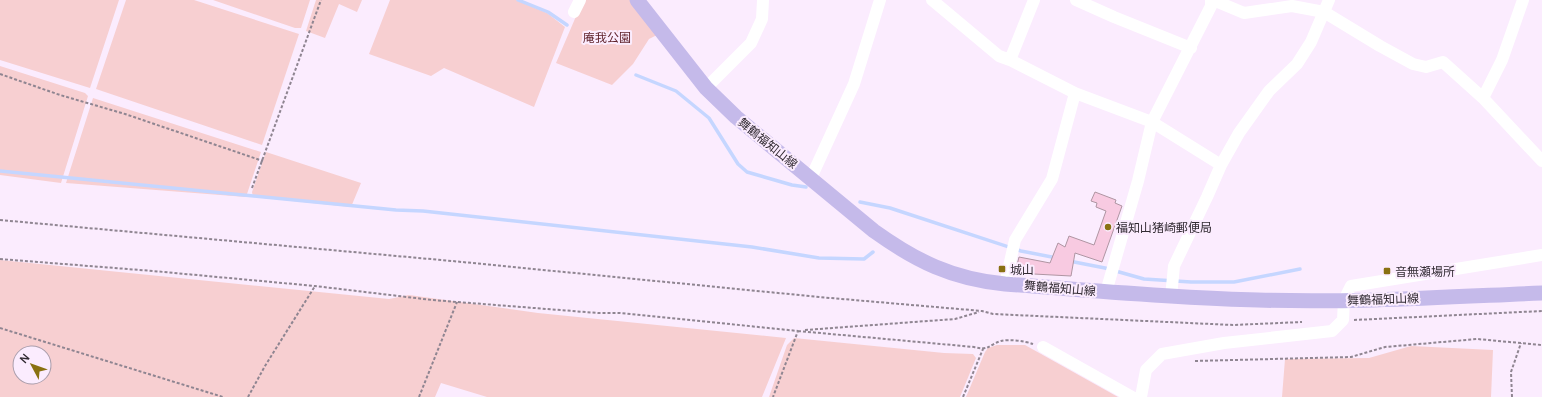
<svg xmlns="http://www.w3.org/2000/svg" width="1542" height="397" font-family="Manrope,'Noto Sans JP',sans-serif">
<rect width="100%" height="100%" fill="#fbecfe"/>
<!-- green -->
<path fill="#f7cfd1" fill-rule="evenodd" d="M0 0H119L90 88 0 60Z
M126 0H194L299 34 262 145 96 89Z
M213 0H310L301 28H295Z
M316 0H362L357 12 339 4 325 38 306 31Z
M390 0H516L547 13 565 27 534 107 444 68 431 76 369 54Z
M583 0H632L659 34 649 39 633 64 612 85 556 63Z
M0 66 85 93 88 96 61 183 0 175Z
M93 98 261 152 246 197 66 183Z
M266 152 361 183 351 207 253 197 252 192Z
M0 260 389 299 409 295 538 313 786 338 762 397H487L441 383 435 397H0ZM20 353H44V377H20Z
M794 338 944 353 973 354 976 358 960 397H769L787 345Z
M997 345H1025L1118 397H966L985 352 988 348Z
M1411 346 1493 350 1491 397H1282L1285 359 1369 358Z"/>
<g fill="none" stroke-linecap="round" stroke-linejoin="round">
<!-- stream -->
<path stroke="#c5d6ff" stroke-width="3.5" d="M518 0 548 12 567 25
M636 75 676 91 709 118 738 164 747 172 792 185 806 187
M0 171 396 210 423 211 752 247 819 258 864 259 873 252
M860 202 890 208 1021 251 1057 258
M1069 261 1105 268 1144 279 1191 282H1234L1300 269"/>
</g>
<!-- building -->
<path fill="#f8cae1" stroke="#af95a2" d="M1095 192 1116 200 1115 203 1122 206 1102 262 1075 253 1071 276 1015 273 1019 257 1050 263 1058 243 1065 247 1069 236 1094 245 1106 211 1096 207 1097 203 1091 201Z"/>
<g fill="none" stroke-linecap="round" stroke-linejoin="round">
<!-- path -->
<path stroke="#8f8591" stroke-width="2" stroke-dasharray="3 2" stroke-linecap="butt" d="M0 74 60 95 125 114 263 161
M252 188 321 0
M0 220 452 261 819 297 982 311 993 314 1233 325 1302 322
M0 259 153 271 315 286 432 300 598 313H620L798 331 773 397
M1354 320 1542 311
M0 328 223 397
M805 330 955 319 979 312
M798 331 974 347C989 351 988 345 1001 341 1010 339 1025 341 1033 344
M1195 361 1351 357 1385 347 1477 339 1542 345
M248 397 265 366 315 286
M419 397 457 302
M963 397 983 349
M1512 397 1511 372 1521 343"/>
<!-- minor -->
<path stroke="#fff" stroke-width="12" d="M932 0 999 56 1010 60 1075 93 1152 122 1221 165
M1076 0 1114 17 1191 48
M1213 0 1244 13 1292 6 1324 12 1380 46 1413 64 1426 67 1443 62 1483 98 1542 161
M574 12 580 0
M1010 60 1034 0
M706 88 751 43 762 19 763 0
M1483 98 1502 60 1523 0
M811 178 854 84 880 0
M1005 284 1015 240 1052 179 1075 93
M1106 292 1138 181 1152 122 1211 6V0
M1171 297 1174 266 1207 197 1221 165 1239 133 1269 91 1297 64 1311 42 1329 0
M1043 347 1132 397
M1141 397 1146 370 1162 354 1224 343 1332 331 1343 320 1344 300 1351 286 1542 255"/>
<!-- major -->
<path stroke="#c5baea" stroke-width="15" d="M637 0 706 88 736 117 874 231C916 261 952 279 1005 284 1089 290 1173 298 1258 300 1353 303 1447 297 1542 293"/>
</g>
<!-- markers -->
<g fill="#897112" stroke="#fbecfe" stroke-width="1.5">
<circle cx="1108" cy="227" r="4"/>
<rect x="998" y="265" width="8" height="8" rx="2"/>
<rect x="1383" y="267" width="8" height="8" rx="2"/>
</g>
<g text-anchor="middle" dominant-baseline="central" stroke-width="4" stroke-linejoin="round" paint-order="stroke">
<!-- park labels -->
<g font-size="12" fill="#60232c" stroke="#fbecfe">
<text x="607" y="37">庵我公園</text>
</g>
<!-- street labels -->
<g font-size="12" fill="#312a32" stroke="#fbecfe">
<text transform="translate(768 143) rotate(39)">舞鶴福知山線</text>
<text transform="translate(1060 288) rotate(5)">舞鶴福知山線</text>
<text transform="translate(1383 299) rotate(-2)">舞鶴福知山線</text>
</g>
<!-- poi labels -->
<g font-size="12" fill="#312a32" stroke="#fbecfe" text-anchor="start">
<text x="1116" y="227">福知山猪崎郵便局</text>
<text x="1010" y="269">城山</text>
<text x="1395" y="271">音無瀬場所</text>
</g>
</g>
<!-- north arrow -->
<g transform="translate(32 365) rotate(311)"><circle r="19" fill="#fbecfe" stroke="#aa9eac"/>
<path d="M0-3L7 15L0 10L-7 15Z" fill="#897112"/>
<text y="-6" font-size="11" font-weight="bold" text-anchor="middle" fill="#312a32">N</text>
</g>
</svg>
